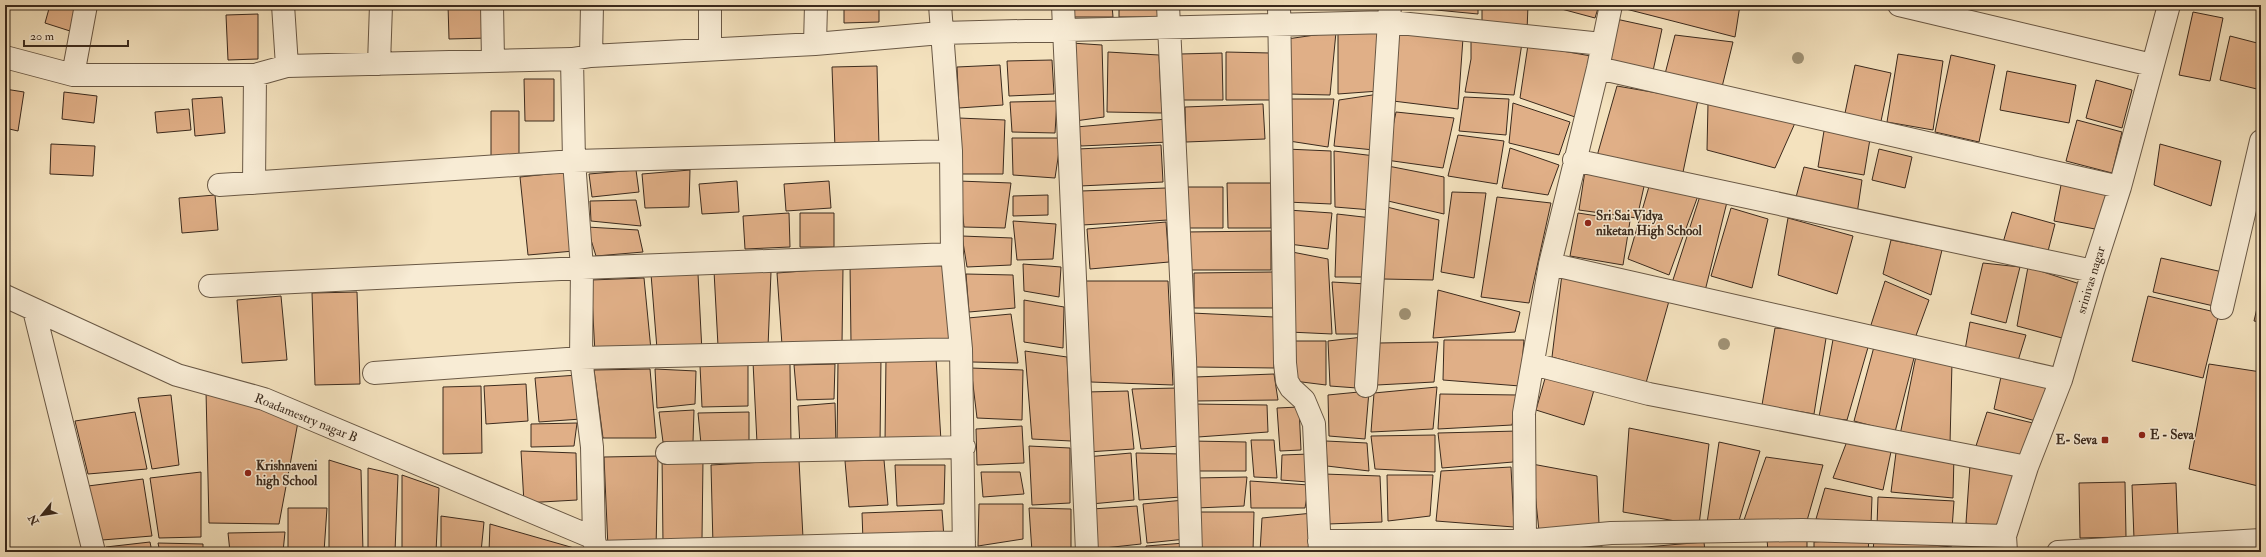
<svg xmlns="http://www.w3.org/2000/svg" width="2266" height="557" font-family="'IM FELL Double Pica',serif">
<rect width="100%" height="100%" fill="#f4e2be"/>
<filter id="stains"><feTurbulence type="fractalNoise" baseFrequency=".005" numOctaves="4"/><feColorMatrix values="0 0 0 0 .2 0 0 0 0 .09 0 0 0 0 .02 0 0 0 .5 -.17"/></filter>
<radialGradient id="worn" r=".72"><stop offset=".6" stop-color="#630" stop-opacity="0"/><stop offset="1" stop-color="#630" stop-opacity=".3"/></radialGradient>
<!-- green -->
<path fill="#c0c28e" stroke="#7e7656" d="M1602 546V552H1431Z"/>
<!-- building -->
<path fill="#e0af87" stroke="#3b2a1d" d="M50 5 77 6 70 31 45 23Z
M233 5H258L233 7Z
M448 5H488V38L449 39Z
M844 5H879V22L844 23Z
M1066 5H1112L1113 17H1066Z
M1119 5H1159V17H1119Z
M1405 5H1478V14L1405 7Z
M1482 5H1528L1527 31 1482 23Z
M1554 5H1599L1595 18 1554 7Z
M1623 5H1740L1735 37 1622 8Z
M2193 12 2223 18 2210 81 2179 75Z
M258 14V59L228 60 226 15Z
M1616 19 1662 29 1653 71 1607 62Z
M1385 30 1379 91 1338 94V31Z
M1336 32 1330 95 1288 94 1287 39Z
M1398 34 1463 38 1458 109 1393 101Z
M1675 35 1733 42 1722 87 1665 74Z
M1471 36 1522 43 1514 95 1465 92 1471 59Z
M2230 36 2261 44V90L2220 80Z
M1071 43 1102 45 1104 117 1075 121Z
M1528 45 1591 56 1575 117 1520 98Z
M1108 52 1159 55 1162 113 1107 112Z
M1226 52 1270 53V100H1226Z
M1222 53 1223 100H1182L1180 54Z
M1898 54 1943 61 1933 130 1887 122Z
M1951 55 1995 65 1979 142 1935 132Z
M1052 60 1054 94 1009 96 1007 61Z
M1000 65 1003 105 959 108 957 67Z
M1855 65 1891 73 1880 126 1844 118Z
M877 66 879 147 835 148 832 67Z
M2007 71 2076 85 2069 123 2000 110Z
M524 79H554V121H525Z
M2096 80 2132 90 2122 128 2086 118Z
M1617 86 1698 100 1682 177 1597 156Z
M5 89 24 92 18 131 5 128Z
M64 92 97 96 94 123 62 119Z
M1379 94 1374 150 1334 146 1339 100Z
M222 97 225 133 195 136 192 99Z
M1464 97 1509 99 1506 135 1459 131Z
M1288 99H1334L1328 147 1289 141Z
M1057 101 1055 133 1012 132 1010 102Z
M1513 103 1570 122 1559 155 1509 143Z
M1708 103 1795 123 1775 168 1707 150Z
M1263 104 1265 139 1186 142 1185 107Z
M189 109 191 130 157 133 155 112Z
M491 111H519V160H491Z
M1396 112 1454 118 1443 168 1386 160Z
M959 118 1005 120 1003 174H961Z
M1167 119 1169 142 1081 146 1076 127Z
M2077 120 2122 132 2112 173 2066 161Z
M1824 131 1870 139 1864 175 1818 167Z
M1458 135 1504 141 1497 184 1448 176Z
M1012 138H1061L1055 178 1013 175Z
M51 144 95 146 93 176 50 174Z
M2160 144 2221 161 2211 206 2154 185Z
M1161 145 1163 182 1080 186 1078 149Z
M1510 148 1559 165 1548 195 1502 188Z
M1286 149 1331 151V204L1287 202Z
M1879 149 1912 157 1905 188 1872 180Z
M1334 151 1375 156 1372 210 1335 207Z
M1388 166 1444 177V214L1388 201Z
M1804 167 1862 180 1857 214 1795 201Z
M636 170 639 192 592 197 589 174Z
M690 170 689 207 645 208 642 174Z
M1585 171 1645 182 1637 218 1579 210Z
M567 172 574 251 528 255 520 177Z
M2062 180 2107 189 2100 230 2054 221Z
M737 181 739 212 702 214 699 184Z
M829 181 831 208 786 211 784 184Z
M959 181 1011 183 1005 228 964 227Z
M1227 183H1271V228H1228Z
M1650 183 1699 193 1669 275 1628 259Z
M1180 187H1223V228H1180Z
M1166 188 1168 220 1082 225 1081 191Z
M1452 192 1486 193 1474 278 1441 272Z
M215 195 218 230 182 233 179 198Z
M1048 195V215L1013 216V196Z
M1700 196 1727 202 1705 291 1671 286Z
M1497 197 1551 203 1529 303 1481 297Z
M636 200 641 226 591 221 590 201Z
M1387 207 1439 220 1433 280 1383 279Z
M1731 208 1768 219 1752 288 1711 276Z
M1288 210 1332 213 1328 249 1289 244Z
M2012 212 2055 224 2046 259 2002 246Z
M789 213 790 247 745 249 743 216Z
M800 213H834V247H800Z
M1578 213 1630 221 1623 265 1570 256Z
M1337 214 1372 218 1368 277H1335Z
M1788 218 1853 236 1837 294 1778 275Z
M1013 221 1056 224 1053 259 1017 260Z
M1166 222 1169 262 1090 269 1087 229Z
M587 227 638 230 643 252 596 256Z
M1271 231V270H1186L1185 232Z
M962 236 1012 238 1011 265 967 267Z
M1891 240 1942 250 1931 295 1883 274Z
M1287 251 1328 259 1332 334 1289 332Z
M2161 258 2227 273 2218 307 2153 292Z
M1983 263 2020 267 2006 323 1971 314Z
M850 264 948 266 951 345 851 343Z
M1023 264 1061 267 1059 297 1024 291Z
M2028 267 2083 285 2062 338 2017 326Z
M843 268 842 344 782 345 777 273Z
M714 271 771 272 768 347 718 346Z
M1274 272 1275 308H1194V273Z
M651 274H698L702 352 657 349Z
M966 274 1013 275 1015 308 969 312Z
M1562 274 1669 301 1646 383 1552 357Z
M644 278 651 350 595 353 591 280Z
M1084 281H1168L1173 385 1091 382Z
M1885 281 1929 300 1914 341 1870 328Z
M1332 282 1367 284 1361 334H1336Z
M1438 290 1520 312 1515 332 1433 338Z
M2261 291V322L2254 321Z
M357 292 360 384 315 385 312 293Z
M281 296 287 360 242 363 237 300Z
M2148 296 2219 313 2203 378 2132 361Z
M1024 300 1064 307 1063 348 1024 342Z
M1192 313 1274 317V368L1195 367Z
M1011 314 1018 363 972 362 968 318Z
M1970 322 2026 335 2017 364 1965 350Z
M1775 328 1827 332 1814 414 1762 405Z
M1834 334 1869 344 1847 420 1819 417Z
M1363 337 1357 388 1330 386 1328 341Z
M1444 340H1524L1520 386 1443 380Z
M1291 341H1326V385L1294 381Z
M1438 342 1434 382 1377 385 1379 343Z
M1875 343 1914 358 1895 432 1854 421Z
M1025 351 1067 357 1071 441 1032 439Z
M1916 356 1952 362 1950 444 1900 435Z
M886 357 936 358 941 441 885 442Z
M881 358 880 445 837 443 838 361Z
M753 362 790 364 791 444 757 443Z
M748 364V406L702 407 700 366Z
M835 364 834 399 797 400 794 365Z
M2209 364 2261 372V472L2258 486 2189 469Z
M971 368 1023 370 1022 420 977 418Z
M650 369 656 438H603L594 370Z
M655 369 696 371 695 404 657 408Z
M2002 372 2055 385 2039 422 1994 409Z
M1274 374 1278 400 1196 401 1195 377Z
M578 375 581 419 539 422 535 378Z
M1546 375 1594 390 1584 425 1536 410Z
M526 384 528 421 486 424 484 386Z
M481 386 482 453 443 454V387Z
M1437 387 1433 429 1371 432 1374 393Z
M1178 388 1180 446 1141 449 1132 389Z
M206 391 298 422 279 524 209 523Z
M1128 391 1134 449 1087 452 1086 392Z
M1369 391 1365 439 1329 436 1328 395Z
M1440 394 1518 395 1512 425 1438 429Z
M171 395 179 465 152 469 138 398Z
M835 403 836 448H800L798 406Z
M1192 404 1267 405 1268 432 1198 437Z
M1299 407 1301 450 1280 451 1277 408Z
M694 410 693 442H663L659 412Z
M135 412 147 469 88 474 75 421Z
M749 412V444H701L698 413Z
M1987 412 2037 424 2022 458 1975 449Z
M577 423 574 446 531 447V424Z
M1022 426 1024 463 977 465 976 429Z
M1629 428 1709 444 1699 525 1623 512Z
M1518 431 1513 462 1442 468 1438 433Z
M1435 435V472L1375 469 1371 436Z
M1849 436 1892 447 1883 490 1833 478Z
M1251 440H1274L1277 478 1254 477Z
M1192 441 1246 442V471H1192Z
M1326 441 1367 443 1369 471 1327 466Z
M1719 442 1760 451 1738 524 1707 523Z
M1897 445 1954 454 1953 498 1891 492Z
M1029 446 1070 448V503L1032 505Z
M521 451 576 453 577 500 524 503Z
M1131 453 1134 500 1091 504 1086 457Z
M1136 453 1181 454V497L1139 500Z
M662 454 703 460 702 539 663 544Z
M1310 454 1308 482 1281 480 1282 455Z
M658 456 656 549 608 548 604 457Z
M1766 457 1823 465 1806 524 1744 520Z
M329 460 361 470 363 552H329Z
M799 460 803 538 713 546 711 465Z
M884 460 888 505 849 507 845 461Z
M1532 464 1597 476 1599 524 1539 531Z
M895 465H945L944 504 897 506Z
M1970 465 2019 473 2000 531 1966 523Z
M1511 467 1514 527 1436 521 1441 471Z
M368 468 398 475 395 552H368Z
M201 472V537L159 538 150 478Z
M981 472H1020L1024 494 983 497Z
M1324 474 1380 476 1382 522 1328 524Z
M402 475 439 488 436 552H402Z
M1387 475H1433L1430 516 1388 521Z
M1247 477 1244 506 1196 508 1195 478Z
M143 479 152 536 102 540 88 486Z
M1250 481 1309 485 1305 508H1251Z
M2125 482 2126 537 2080 538 2079 483Z
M2176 483 2178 537 2134 539 2132 485Z
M1825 488 1872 497 1871 525 1816 519Z
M1878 497 1954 501 1952 529 1877 526Z
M1184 500 1186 539 1147 543 1143 504Z
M979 504H1023V539L978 546Z
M1137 506 1141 544 1095 549 1092 509Z
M288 508H327L324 552H288Z
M1029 508 1071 509V552H1032Z
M942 510 944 538 863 541 862 513Z
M1197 512H1254L1253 552H1199Z
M1313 513 1312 552H1260L1262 518Z
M441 516 484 522 481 552H441Z
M490 524 581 550V552H489Z
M285 532 283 552H230L228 533Z
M1807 538V552H1768L1767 539Z
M1869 538 1868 552H1814V542Z
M1874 539 1952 547V552H1873Z
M150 542 152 552H107L106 547Z
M1704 542 1705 552H1623V549Z
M158 543 203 544V552H160Z
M1185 543V552H1146V546Z
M1142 549V552H1110Z
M976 550 1025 551V552H977Z"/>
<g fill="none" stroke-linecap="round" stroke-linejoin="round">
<!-- minor casing -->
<g stroke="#695845" stroke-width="24">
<path id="minor" d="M86 5 73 75H255L287 66 572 59 591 56 815 44 941 33 1390 22 1602 44
M283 5 287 66
M492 5 493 60
M940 5 951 151 952 254 961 349 964 552
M1063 5 1087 552
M1168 5 1185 359 1191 552
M1279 5 1285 363 1287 381 1291 388 1304 400 1314 424 1320 552
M1899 5 2152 65
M815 44 816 5
M710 49V5
M591 56 592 5
M5 57 73 75
M572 59 574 161 582 268 581 358 592 447 594 538
M379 64 381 5
M1598 68 2120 187
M1574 160 2093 271
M254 183 255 75
M219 185 574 161 951 151
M1550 264 2061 380
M210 286 582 268 952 254
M5 296 177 375 264 399 594 538 596 552
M2222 308 2261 141
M34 310 94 552
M1533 364 1649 394 2027 467
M374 373 581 358 961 349
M1366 386 1390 5
M667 453 964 447
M1319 541H1525L1611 533 1802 530 2005 536
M1525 541 1524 413 1550 264 1598 68 1611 5
M596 552 964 542
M2006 552 2005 536 2027 467 2061 380 2093 271 2120 187 2169 5
M2058 552 2261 540"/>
</g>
<!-- minor -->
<use href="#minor" stroke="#f8ecd5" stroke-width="22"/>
</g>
<!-- trees -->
<g fill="#a09275">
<circle cx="1798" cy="58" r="6"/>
<circle cx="1405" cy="314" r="6"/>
<circle cx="1724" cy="344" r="6"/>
</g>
<!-- markers -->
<g fill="#8f2418" stroke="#f8ecd5" stroke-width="1.5">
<circle cx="1588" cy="223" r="4"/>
<circle cx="2142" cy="435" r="4"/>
<rect x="2101" y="436" width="8" height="8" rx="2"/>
<circle cx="248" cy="473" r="4"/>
</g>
<g text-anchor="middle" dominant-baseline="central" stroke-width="3" stroke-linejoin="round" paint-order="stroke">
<!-- poi labels -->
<g font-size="13" font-weight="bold" fill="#3b2a1d" stroke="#f8ecd5" text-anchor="start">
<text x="1596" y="216">Sri Sai Vidya<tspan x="1596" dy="15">niketan High School</tspan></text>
<text x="2150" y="435">E - Seva</text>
<text x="2097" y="440" text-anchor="end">E- Seva</text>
<text x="256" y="466">Krishnaveni<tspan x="256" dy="15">high School</tspan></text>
</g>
<!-- street labels -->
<g font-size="13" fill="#3b2a1d" stroke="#f8ecd5">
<text transform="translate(2091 280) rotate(-73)">srinivas nagar</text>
<text transform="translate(306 418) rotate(22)">Roadamestry nagar B</text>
</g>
</g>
<!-- margin -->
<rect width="2266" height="557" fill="none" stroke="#f4e2be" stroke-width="20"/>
<rect x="6" y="6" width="2254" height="545" fill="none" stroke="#3b2a1d" stroke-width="2"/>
<rect x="10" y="10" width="2246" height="537" fill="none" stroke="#3b2a1d"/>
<!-- north arrow -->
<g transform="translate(42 515) rotate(240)" stroke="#f8ecd5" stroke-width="3" paint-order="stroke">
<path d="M0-3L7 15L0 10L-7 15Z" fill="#3b2a1d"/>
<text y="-6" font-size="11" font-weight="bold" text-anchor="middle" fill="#3b2a1d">N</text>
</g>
<!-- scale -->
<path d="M24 40v6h104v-6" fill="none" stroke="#3b2a1d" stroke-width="2"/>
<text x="30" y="40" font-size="12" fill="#3b2a1d" stroke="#f8ecd5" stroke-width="3" paint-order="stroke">20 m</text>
<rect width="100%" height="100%" filter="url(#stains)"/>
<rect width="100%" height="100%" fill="url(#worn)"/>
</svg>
